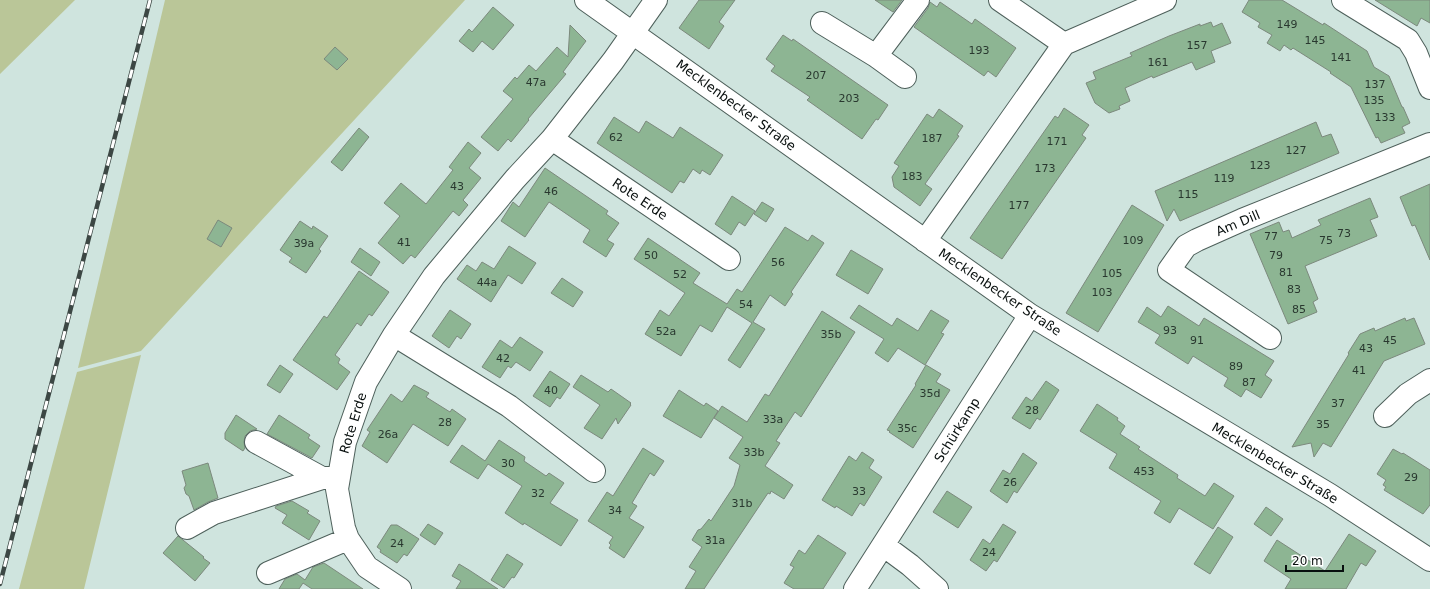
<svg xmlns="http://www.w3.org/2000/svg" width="1430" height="589" font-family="'DejaVu Sans',sans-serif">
<rect width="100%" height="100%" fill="#cfe4de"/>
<!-- green -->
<path fill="#bac698" d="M0 0H75L0 74Z
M165 0H465L141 351 78 368Z
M141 355 84 589H19L77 372Z"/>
<!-- building -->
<path fill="#8db593" stroke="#7c897d" d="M699 0H735L719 22 724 26 709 49 679 28Z
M875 0H902L893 12Z
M1249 0H1282L1323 25 1324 23 1367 51 1374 67 1389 76 1402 107H1403L1410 123 1402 127 1405 133 1381 143 1378 137 1376 138 1351 87 1330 73 1331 72 1293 48 1291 50 1284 45 1280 51 1267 43 1272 35 1258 27 1260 23 1242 12Z
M1375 0H1430V23L1421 18 1417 26Z
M930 2 937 7 940 2 972 24 975 19 1016 48 996 77 988 71 984 76 914 27 928 8Z
M493 7 514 25 493 50 482 41 473 52 459 41 469 29 472 32Z
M1211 22 1213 27 1222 23 1231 43 1211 51 1215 62 1196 70 1192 62 1153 78 1152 76 1125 88 1130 101 1119 106 1120 109 1109 113 1095 103 1086 83 1096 79 1093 72 1132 56 1130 53 1169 36 1200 24V26Z
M570 25 586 41 563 72 566 74 528 119 529 120 511 142 508 139 498 151 481 137 513 99 503 91 515 77 517 79 529 65 536 71 557 47 568 57Z
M783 35 792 41 793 39 888 105 878 120 876 119 862 139 807 100 810 97 771 71 775 66 766 59Z
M335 47 348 59 337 70 324 59Z
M1064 108 1089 125 1082 135 1086 138 1002 259 970 238 1055 116 1058 118Z
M939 109 963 126 957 135 959 136 925 184 932 189 920 206 894 187 892 177 899 166 894 163 927 114 933 118Z
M614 117 639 133 646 121 673 138 680 127 723 155 710 175 702 170 700 174 693 169 684 183 680 181 672 193 597 143Z
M1316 122 1322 137 1331 134 1339 153 1180 221 1174 209 1167 221 1155 191Z
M359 128 369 137 342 171 331 162Z
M468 142 481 153 469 168 481 178 463 200 468 205 459 216 453 211 415 258 411 255 403 264 378 243 400 216 384 203 401 183 426 204 453 170 449 167Z
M545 168 608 211 606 214 619 223 607 240 614 244 606 257 583 242 590 230 549 202 525 237 501 221 513 202 519 207Z
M1430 184V260L1415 225 1412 226 1400 197Z
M732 196 755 211 745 226 739 222 731 235 715 224Z
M1370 198 1378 217 1370 220 1377 236 1305 266 1318 299 1313 302 1317 312 1288 324 1250 234 1279 222 1283 232 1289 230 1292 238 1321 225 1318 220Z
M762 202 774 209 766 222 754 214Z
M1132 205 1164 225 1098 332 1066 313Z
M218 220 232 228 221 247 207 239Z
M300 221 312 229 313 226 328 236 319 249 321 251 306 273 289 262 292 258 280 250Z
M785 227 808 241 812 235 824 243 791 292 793 294 785 306 770 295 753 322 765 329 740 368 728 360 752 323 727 307 712 332 700 325 681 356 645 334 660 310 669 316 685 293 634 259 648 238 700 273 693 283 727 304 737 289 742 292Z
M509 246 536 263 522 284 508 275 491 302 457 279 467 265 476 271 482 262 494 269Z
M360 248 380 262 371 276 351 262Z
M851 250 883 269 868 294 836 275Z
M359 271 389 292 372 316 369 314 361 326 357 323 335 355 340 359 338 363 350 372 337 390 293 360 324 316 327 318Z
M562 278 583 292 573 307 551 293Z
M859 305 892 326 897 318 918 331 931 310 949 321 941 333 944 334 925 365 898 348 888 362 875 353 884 339 850 318Z
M1168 306 1199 326 1204 318 1274 361 1265 375 1272 380 1261 398 1246 389 1241 397 1224 386 1228 378 1193 356 1188 364 1155 343 1160 335 1138 322 1147 307 1161 317Z
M450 310 471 324 461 339 457 336 449 348 432 336Z
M822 311 855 332 801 417 795 412 776 441 780 443 765 466 793 485 784 499 771 491 770 494 768 493 704 589H685L696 571 689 567 702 547 692 540 698 530 701 529 709 519 711 521 734 486 740 465 729 458 743 437 714 418 722 406 747 422 765 394 769 396Z
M1405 318 1406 321 1414 318 1425 344 1384 361 1331 447 1323 443 1314 457 1311 443 1292 447 1349 354 1348 353 1360 334 1374 328 1375 331Z
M520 337 543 352 530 371 516 362 511 368 508 366 500 378 482 367 500 340 512 348Z
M280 365 293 374 280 393 267 385Z
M926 365 941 374 936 382 950 390 913 448 889 432 890 431 887 430 916 385 915 384Z
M550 371 570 384 560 399 557 397 550 407 533 396Z
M581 375 608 392 611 389 631 403 630 404 631 405 618 424 616 418 602 439 584 428 600 405 573 387Z
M1046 381 1059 390 1040 420 1037 418 1030 429 1012 418 1026 397 1032 401Z
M414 385 429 393 426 397 450 412 452 409 466 419 448 446 413 424 387 463 362 446 370 432 367 430 391 394 402 402Z
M679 390 704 406 706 403 718 411 701 438 663 416Z
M1097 404 1118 418 1117 420 1125 426 1120 434 1140 447 1138 449 1178 475 1177 478 1205 496 1214 483 1234 496 1213 529 1179 508 1170 523 1154 513 1161 501 1109 468 1117 454 1080 431Z
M236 415 257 429 250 431 245 436 244 442 245 448 243 451 225 439V433Z
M279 415 310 435 308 438 320 446 312 458 267 434Z
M499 440 525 457 524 461 546 476 549 473 564 483 550 503 578 520 561 546 524 523 523 525 505 513 522 486 488 464 478 479 450 462 462 445 485 461Z
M643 448 664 461 654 476 650 473 632 503 637 506 629 518 644 527 624 558 609 548 611 545 609 543 613 537 588 521 607 492 613 496Z
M1393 449 1402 454 1403 453 1430 470V505L1423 514 1384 490 1386 487 1383 485 1386 480 1377 474Z
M862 452 874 460 869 468 882 477 864 506 860 503 852 516 836 506 835 508 822 500 849 456 856 461Z
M1023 453 1037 463 1017 493 1014 491 1007 503 990 491 1003 470 1010 474Z
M208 463 218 498 208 502 194 510 189 496 186 494 184 488 186 485 182 471Z
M947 491 972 507 958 528 933 512Z
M292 501 309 511 307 513 320 521 309 540 282 523 287 515 275 508 276 506Z
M1266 507 1283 519 1271 536 1254 524Z
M428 524 443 533 435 545 420 535Z
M1003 524 1016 532 997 562 994 560 986 571 970 560 983 539 990 544Z
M391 525H397L419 539 407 556 404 554 397 563 380 552 381 550 377 547Z
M1218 527 1233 537 1210 574 1194 564Z
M1349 534 1376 551 1366 566 1361 563 1346 589H1285L1291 579 1264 561 1277 540 1325 571Z
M818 535 846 553 823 589H794L784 583 794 567 790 565 799 550 805 554Z
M178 536 204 557 203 558 210 563 195 581 163 553Z
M507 554 523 564 514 578 512 577 504 588 491 580Z
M324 563 363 589H312L303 583 299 589H279L285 579 297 574 305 580 313 567Z
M459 564 469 570 498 589H456L461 581 452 576Z"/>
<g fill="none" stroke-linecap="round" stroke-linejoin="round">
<!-- minor casing -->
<g stroke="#4e605b" stroke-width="24">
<path id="minor" d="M586 0 1030 315 1330 495 1430 560
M1343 0 1408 40 1416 53 1430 88
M822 23 876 56 918 0
M1064 44 1165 0
M876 56 905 77
M552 139 729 259
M925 241 1064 44 1000 0
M394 335 509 406 594 471
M1270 338 1169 270 1186 246 1197 240 1242 220 1430 144
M1385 416 1408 394 1430 380
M256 442 322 478H330
M187 528 214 513 322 478
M883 545 910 565 937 589
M268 573 348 539
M400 589 367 567 348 539 344 528 337 489 345 442 366 382 394 335 434 276 515 179 552 139 613 61 656 0
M855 589 1030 315"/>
</g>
<!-- minor -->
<use href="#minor" stroke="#fff" stroke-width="22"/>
<!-- rail casing -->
<g stroke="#3c4744" stroke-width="4.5">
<path id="rail" d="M0 584 150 0"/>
</g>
<!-- rail -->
<use href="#rail" stroke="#fff" stroke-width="3" stroke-dasharray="9" stroke-linecap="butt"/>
</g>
<g text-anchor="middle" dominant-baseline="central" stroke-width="3.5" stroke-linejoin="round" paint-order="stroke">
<!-- number labels -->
<g font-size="11" fill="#29382f">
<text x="1287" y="24">149</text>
<text x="1315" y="40">145</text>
<text x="1197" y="45">157</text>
<text x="979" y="50">193</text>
<text x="1341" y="57">141</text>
<text x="1158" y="62">161</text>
<text x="816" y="75">207</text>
<text x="536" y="82">47a</text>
<text x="1375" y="84">137</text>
<text x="849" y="98">203</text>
<text x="1374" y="100">135</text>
<text x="1385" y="117">133</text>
<text x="616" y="137">62</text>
<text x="932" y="138">187</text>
<text x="1057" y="141">171</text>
<text x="1296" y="150">127</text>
<text x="1260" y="165">123</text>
<text x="1045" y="168">173</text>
<text x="912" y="176">183</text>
<text x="1224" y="178">119</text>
<text x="457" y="186">43</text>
<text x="551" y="191">46</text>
<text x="1188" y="194">115</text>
<text x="1019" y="205">177</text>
<text x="1344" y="233">73</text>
<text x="1271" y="236">77</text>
<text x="1133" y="240">109</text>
<text x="1326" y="240">75</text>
<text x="404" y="242">41</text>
<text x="304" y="243">39a</text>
<text x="651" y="255">50</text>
<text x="1276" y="255">79</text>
<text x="778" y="262">56</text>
<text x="1286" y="272">81</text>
<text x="1112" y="273">105</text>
<text x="680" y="274">52</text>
<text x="487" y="282">44a</text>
<text x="1294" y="289">83</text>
<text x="1102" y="292">103</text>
<text x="746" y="304">54</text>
<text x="1299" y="309">85</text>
<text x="1170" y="330">93</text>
<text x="666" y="331">52a</text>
<text x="831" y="334">35b</text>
<text x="1197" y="340">91</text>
<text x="1390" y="340">45</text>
<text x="1366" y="348">43</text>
<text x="503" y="358">42</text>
<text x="1236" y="366">89</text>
<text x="1359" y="370">41</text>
<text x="1249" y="382">87</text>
<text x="551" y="390">40</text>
<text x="930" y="393">35d</text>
<text x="1338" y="403">37</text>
<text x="1032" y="410">28</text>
<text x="773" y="419">33a</text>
<text x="445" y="422">28</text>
<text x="1323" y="424">35</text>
<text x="907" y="428">35c</text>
<text x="388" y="434">26a</text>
<text x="754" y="452">33b</text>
<text x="508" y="463">30</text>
<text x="1144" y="471">453</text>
<text x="1411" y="477">29</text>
<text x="1010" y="482">26</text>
<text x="859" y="491">33</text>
<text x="538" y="493">32</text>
<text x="742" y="503">31b</text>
<text x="615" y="510">34</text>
<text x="715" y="540">31a</text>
<text x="397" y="543">24</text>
<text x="989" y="552">24</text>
</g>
<!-- street labels -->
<g font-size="13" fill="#080f0e" stroke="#fff">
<text transform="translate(736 105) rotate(36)">Mecklenbecker Straße</text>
<text transform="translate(640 199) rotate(34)">Rote Erde</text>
<text transform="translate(1238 223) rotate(-23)">Am Dill</text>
<text transform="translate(1000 292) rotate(34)">Mecklenbecker Straße</text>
<text transform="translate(353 423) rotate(-73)">Rote Erde</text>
<text transform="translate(957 430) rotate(-58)">Schürkamp</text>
<text transform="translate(1275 463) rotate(31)">Mecklenbecker Straße</text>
</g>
</g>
<!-- scale -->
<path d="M1286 565v6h57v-6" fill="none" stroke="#080f0e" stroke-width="2"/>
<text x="1292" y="565" font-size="12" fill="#080f0e" stroke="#ffffff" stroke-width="3" paint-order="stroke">20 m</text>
</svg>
